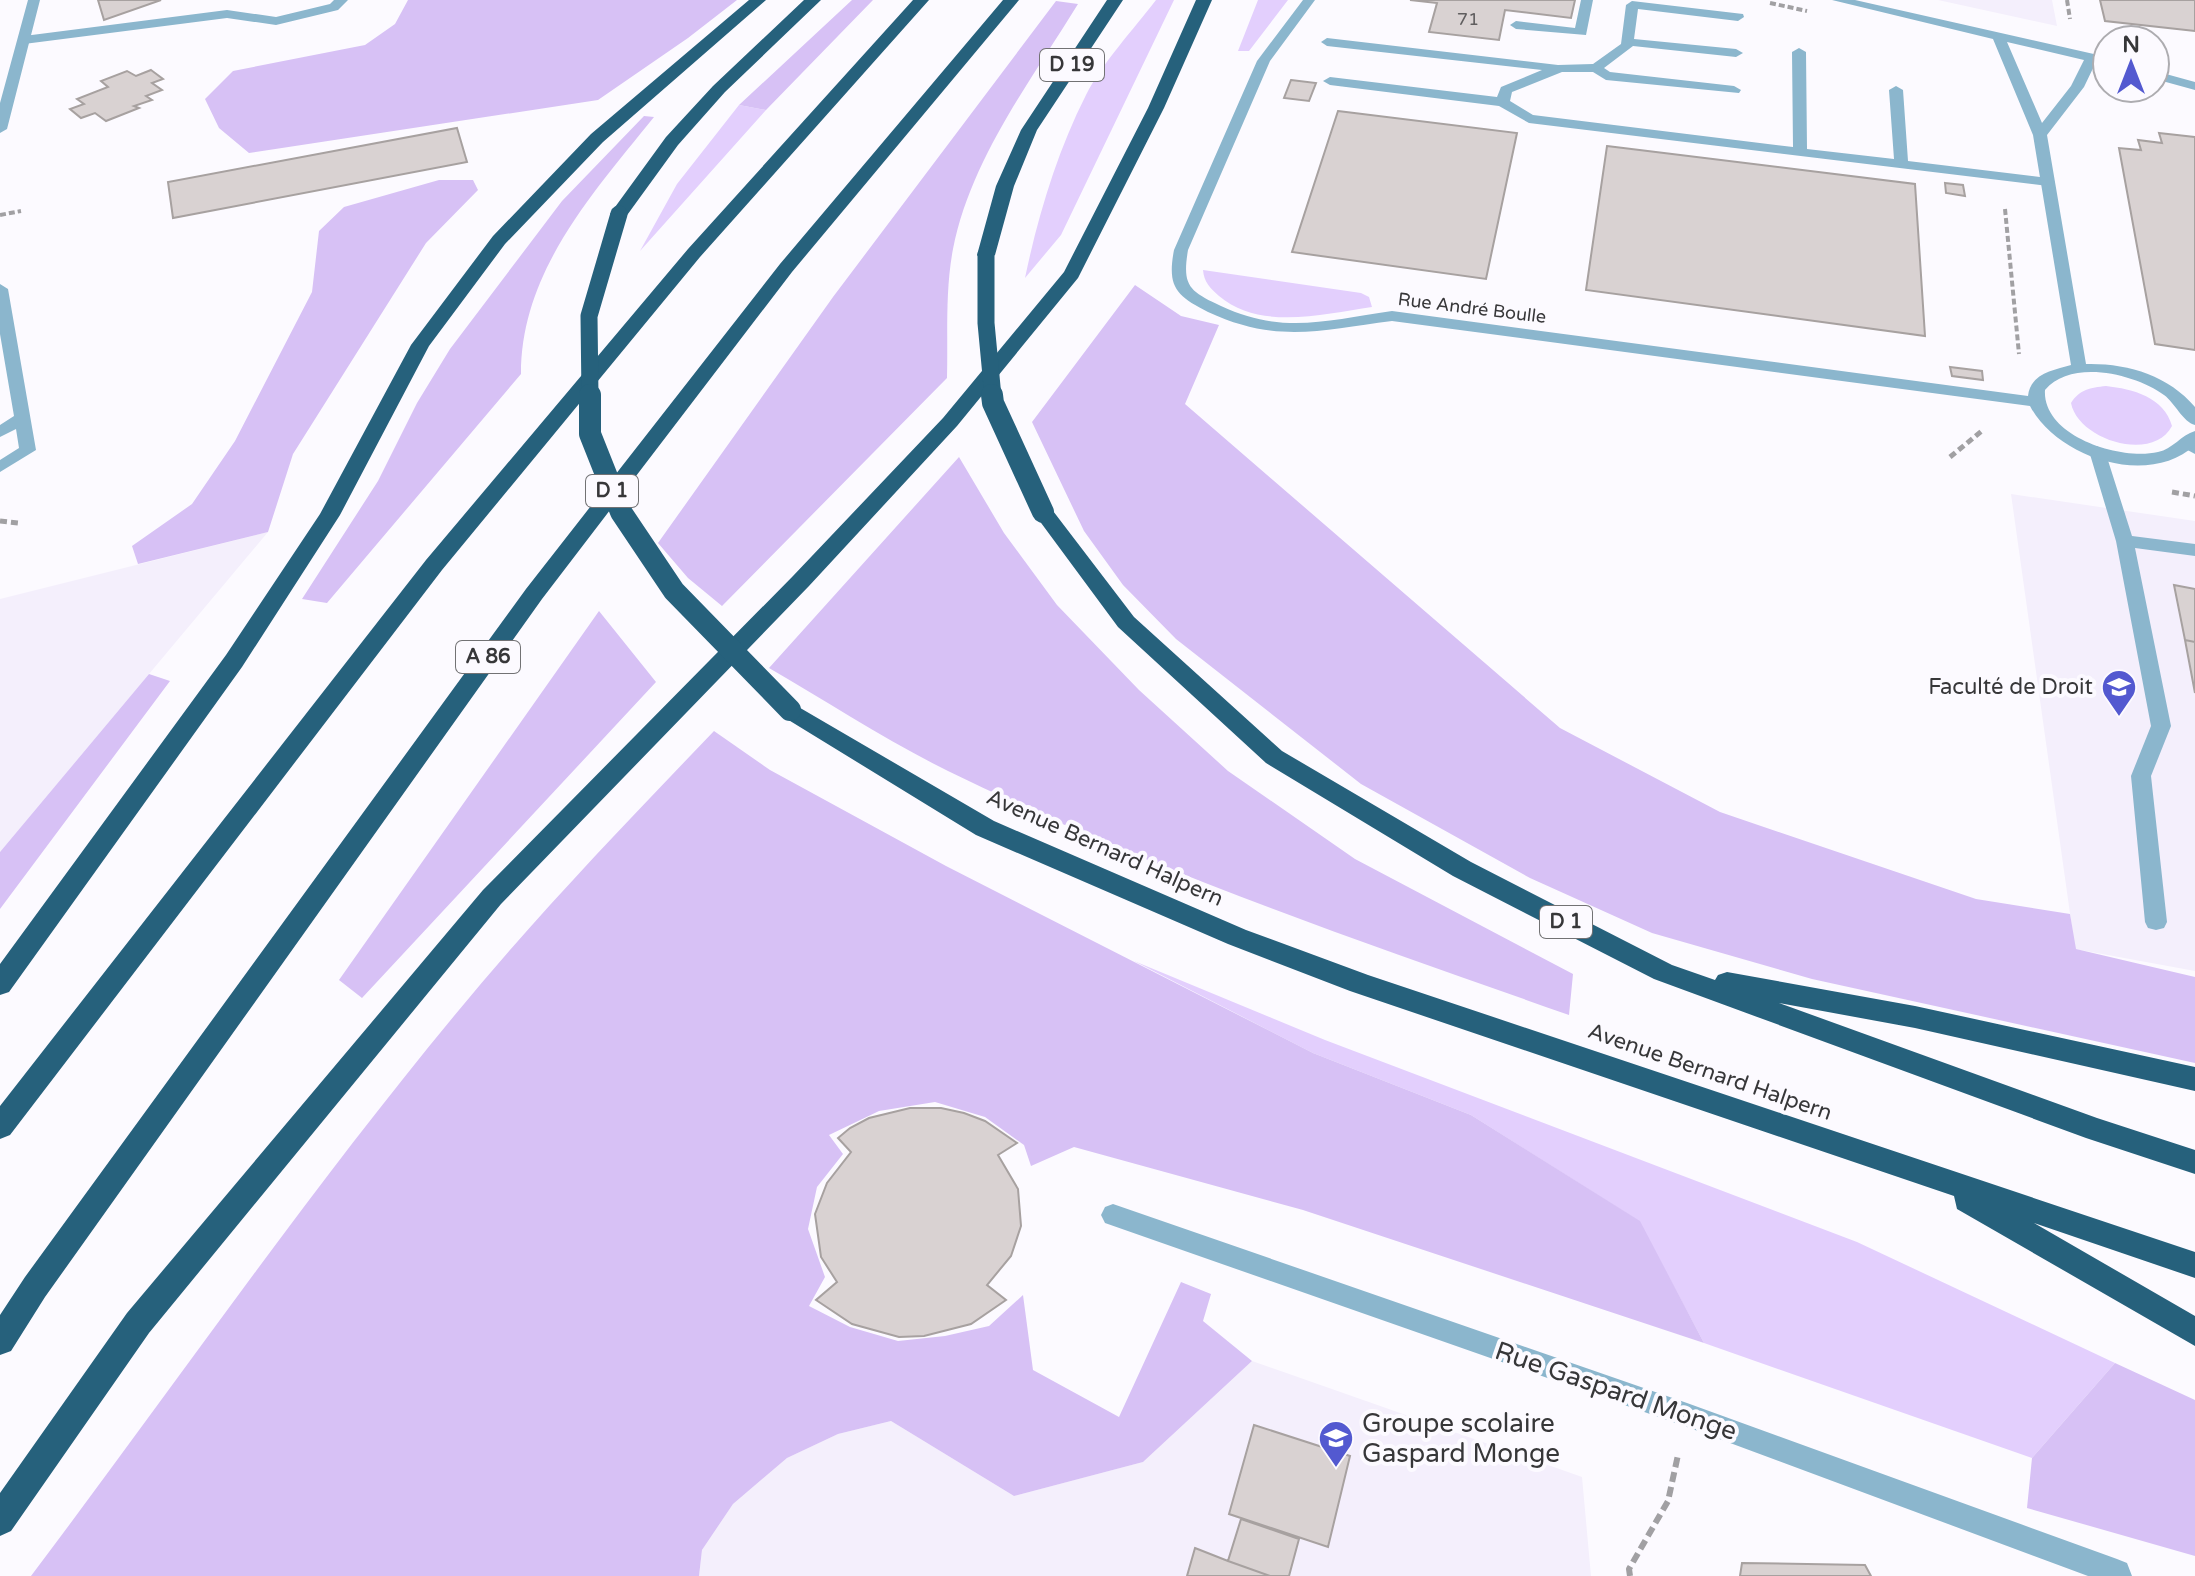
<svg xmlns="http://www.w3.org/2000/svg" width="2195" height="1576" font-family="'Varela Round',sans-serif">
<rect width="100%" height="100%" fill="#fcfaff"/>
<!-- built -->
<path fill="#f4effc" d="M1938 0H2052L2057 26Z
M2011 494 2195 521V971L2075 949Z
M268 532 149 674 0 852V599Z
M1252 1361 1582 1477 1591 1576H699L702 1550 733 1504 787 1458 838 1434 891 1421 1014 1496 1143 1462Z"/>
<!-- green -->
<path fill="#e3cffd" d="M1156 0H1174L1061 235 1025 278C1038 216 1057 152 1086 95 1102 63 1134 29 1156 0Z
M1258 0H1288L1249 51H1238Z
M739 105 766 110 640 251 677 184Z
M1203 270 1361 293 1369 297 1372 307C1323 314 1261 331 1219 296 1210 288 1204 282 1203 270Z
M2106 386C2133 389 2164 397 2172 426 2153 463 2078 440 2071 403 2080 389 2090 388 2106 386Z
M1134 961 1325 1040 1857 1242 2115 1363 2032 1458 1704 1343 1639 1221 1471 1115 1313 1053Z"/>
<!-- forest -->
<path fill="#d7c1f5" d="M408 0H737L688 38 598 100 249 153 219 128 205 99 233 71 365 45 395 24Z
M852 0H873L766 110 739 105Z
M1056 1 1078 4C1031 81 971 158 953 249 945 291 948 336 947 378L722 606 688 578 658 543 833 297Z
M644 116 654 117C593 193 521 271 521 374L327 603 302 599 378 481 417 403 450 349 562 201Z
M439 180H473L478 190 426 243 293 454 268 532 138 564 132 546 192 504 235 441 312 292 319 231 344 207Z
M1135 285 1181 316 1219 325 1185 404 1560 728 1720 812 1976 899 2070 914 2076 949 2195 977V1063L1812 979 1652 933 1530 878 1361 784 1176 639 1123 585 1084 531 1032 422Z
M959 457 1004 533 1057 605 1139 690 1228 771 1355 859 1573 974 1569 1015C1359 941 1148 869 948 771 887 741 828 702 769 668Z
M599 611 656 682 362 998 339 980Z
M149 674 170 681 0 909V852Z
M714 731 770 770 946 866 1313 1053 1471 1115 1640 1221 1704 1343 1303 1210 1074 1147 1031 1166 1024 1145 985 1117 935 1102 879 1111 829 1135 843 1154 817 1187 808 1229 825 1277 809 1306 850 1327 898 1341 945 1336 989 1326 1023 1295 1033 1370 1119 1417 1181 1282 1211 1294 1203 1321 1252 1361 1143 1462 1014 1496 891 1421 838 1434 787 1458 733 1504 702 1550 699 1576H31C172 1389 305 1196 454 1016 536 916 625 824 714 731Z
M2115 1363 2195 1400V1556L2027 1508 2032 1458Z"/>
<!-- building -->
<path fill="#d9d2d2" stroke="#a7a1a0" stroke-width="2" d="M98 0H161L104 20Z
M1410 0H1575L1571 18 1505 10 1499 40 1429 32 1437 3Z
M2100 0H2195V31L2105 21Z
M151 70 163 79 152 83 162 90 146 96 152 100 134 106 139 108 106 121 95 113 81 118 70 109 84 104 77 99 108 87 101 81 127 71 136 76Z
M1291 80 1316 83 1309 101 1284 98Z
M1338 111 1517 133 1486 279 1292 252Z
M457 128 467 162 173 218 168 182Z
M2159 133 2195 137V350L2155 344 2119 148 2141 150 2138 140 2162 143Z
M1607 146 1915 184 1925 336 1586 290Z
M1945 183 1963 185 1965 196 1946 193Z
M1950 367 1982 371 1983 380 1952 376Z
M2174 585 2195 589V642L2185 640Z
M2185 640 2195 642V693Z
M910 1108H941L964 1113 985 1121 1017 1143 998 1155 1018 1189 1021 1226 1011 1256 987 1285 1006 1300 971 1324 924 1336 899 1337 852 1324 816 1300 837 1282 821 1257 815 1214 827 1183 851 1152 838 1138 850 1128 869 1118Z
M1254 1425 1350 1456 1328 1547 1229 1514Z
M1241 1519 1299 1539 1289 1576H1270L1228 1561Z
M1195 1548 1228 1561 1270 1576H1187Z
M1742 1563 1865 1565 1871 1576H1740Z"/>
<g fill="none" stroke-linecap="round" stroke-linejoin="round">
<!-- path-far2 -->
<path stroke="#a1a0a3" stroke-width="4" stroke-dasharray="6 3" stroke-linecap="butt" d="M2067 0 2070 19
M1770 3 1807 11
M2005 209 2019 354
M0 215 21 211"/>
<!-- path-far1 -->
<path stroke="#a1a0a3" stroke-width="5" stroke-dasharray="7 4" stroke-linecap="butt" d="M1950 457 1983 430
M2172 492 2195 496
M0 521 18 523"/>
<!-- path -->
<path stroke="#a1a0a3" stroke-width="6" stroke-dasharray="10 5" stroke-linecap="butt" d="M1630 1576 1629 1569 1668 1501 1678 1455"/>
<!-- lane -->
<path fill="#8bb6cd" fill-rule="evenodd" d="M334 0H348L338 10 276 25 227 18 24 44 18 40 24 36 227 10 276 17 330 4Z
M1581 0H1593L1586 35 1516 29 1510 25 1516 21 1575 28Z
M1632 1 1743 14 1744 17 1738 21 1638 9 1634 39 1736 49 1743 53 1736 57 1633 46 1604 68 1610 72 1734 86 1741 90 1739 93 1606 80 1593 72H1562L1512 92 1510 101 1533 115 1793 147 1792 52 1799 48 1806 52 1807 149 1894 159 1889 90 1896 86 1903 90 1908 161 2048 178 2055 182 2048 186 1529 123 1499 106 1330 85 1323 81 1330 77 1497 97 1501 87 1542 70 1327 46 1321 42 1327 38 1558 65 1593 64 1621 44 1626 5Z
M2188 441 2195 443V454L2180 446Z
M2097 446 2105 451 2132 536 2195 544V556L2135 548 2171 726 2151 776 2167 922 2164 928 2156 930 2148 928 2145 922 2131 776 2151 726 2116 541 2089 451Z"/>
<!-- street -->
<path fill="#8bb6cd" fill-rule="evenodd" d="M28 0H40L7 129 0 133V103Z
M1303 0H1315L1270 61 1188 250C1182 286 1189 291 1221 306 1283 335 1328 320 1392 311L2028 396C2030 374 2053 370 2071 365L2033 135 1993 39 1832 0H1855L2107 57V65L2096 62 2084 87 2047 135 2086 364C2127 363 2168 375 2195 407V425C2183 422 2175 403 2164 395 2136 374 2071 358 2045 390 2042 436 2120 461 2158 452 2173 449 2181 435 2195 431V445C2149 488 2057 458 2030 406L1392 321C1321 330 1277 344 1208 312 1176 296 1167 287 1174 250L1257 61ZM2007 42 2084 60 2071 86 2042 123Z
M2155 71 2195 82V90L2155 79Z
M0 284 8 289 36 450 0 472V460L19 448 16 429 0 437V425L14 416 0 334Z
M1113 1204 1687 1403 2117 1559 2127 1563 2132 1576H2088L1687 1427 1105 1223 1101 1215 1105 1207Z"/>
<!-- highway -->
<path fill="#26617c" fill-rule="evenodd" d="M749 0H766L603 142 505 244 429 346 340 515 242 667 9 992 0 995V964L226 655 320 514 411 345 493 236 591 134Z
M804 0H821L725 92 678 145 625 218H613L610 214 666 137 713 86Z
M913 0H929L700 257 442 570 10 1135 0 1139V1106L426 560 688 249Z
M1003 0H1019L792 272 542 599 45 1297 11 1351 0 1355V1315L25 1277 526 589 780 264Z
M1107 0H1123L1037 130 1014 186 995 255 986 260 980 259 977 255 996 186 1021 130Z
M1196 0H1212L1164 108 1078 278 957 426 809 586 501 904 149 1333 11 1531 0 1536V1493L127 1313 483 890 793 576 943 418 1064 272 1148 108Z
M1043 505 1050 507 1134 617 1282 751 1471 862 1672 965 1715 980 1718 975 1727 972 1915 1006 2195 1067V1091L1915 1028 1779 1003 2097 1118 2195 1150V1174L2086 1138 1654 979 1453 876 1266 763 1118 627 1033 512Z
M790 702 994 821 1246 930 1368 975 2195 1252V1278L2034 1223 2195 1316V1346L1957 1209 1954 1196 1350 991 1228 944 976 835 782 716 778 710 782 704Z"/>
<!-- highway-bridge-far1 -->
<path stroke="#26617c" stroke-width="17" d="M986 255V323L993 397
M590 397 589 316 619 214"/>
<!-- highway-bridge -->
<path stroke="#26617c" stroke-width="22" d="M590 395V434L621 512 674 591 790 710
M992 395 993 403 1043 512"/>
</g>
<!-- icons -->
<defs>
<g id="university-pin" transform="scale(1.8)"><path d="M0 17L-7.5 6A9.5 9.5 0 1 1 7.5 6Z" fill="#5359d0" stroke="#fcfaff"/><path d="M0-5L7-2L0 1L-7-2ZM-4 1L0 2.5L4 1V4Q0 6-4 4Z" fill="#fff"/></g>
<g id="school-pin" transform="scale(1.8)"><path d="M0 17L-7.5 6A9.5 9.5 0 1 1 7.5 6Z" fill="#5359d0" stroke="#fcfaff"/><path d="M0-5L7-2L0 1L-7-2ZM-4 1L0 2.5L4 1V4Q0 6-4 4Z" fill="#fff"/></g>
</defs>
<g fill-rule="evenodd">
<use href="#university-pin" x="2119" y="687"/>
<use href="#school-pin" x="1336" y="1438"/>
</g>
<g text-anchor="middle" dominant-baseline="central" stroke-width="8" stroke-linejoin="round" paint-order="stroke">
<!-- number labels -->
<g font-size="18" fill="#605e5f">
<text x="1468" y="19">71</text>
</g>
<!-- far-street labels -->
<g font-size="18" fill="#373739" stroke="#fcfaff">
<text transform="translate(1472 308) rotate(7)">Rue André Boulle</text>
</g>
<!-- shield labels -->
<g fill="#fcfaff" stroke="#727274" stroke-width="2">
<rect x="1040" y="49" width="64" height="32" rx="6"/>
<rect x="586" y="475" width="52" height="32" rx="6"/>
<rect x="456" y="641" width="64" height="32" rx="6"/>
<rect x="1540" y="906" width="52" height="32" rx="6"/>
</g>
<g font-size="20" font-weight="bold" fill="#373739">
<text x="1072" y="65">D 19</text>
<text x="612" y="491">D 1</text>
<text x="488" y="657">A 86</text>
<text x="1566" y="922">D 1</text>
</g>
<!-- poi labels -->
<g font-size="22" fill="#373739" stroke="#fcfaff" text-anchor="end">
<text x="2093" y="687">Faculté de Droit</text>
</g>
<!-- street labels -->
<g font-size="22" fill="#373739" stroke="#fcfaff">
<text transform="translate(1105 848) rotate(24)">Avenue Bernard Halpern</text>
<text transform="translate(1710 1072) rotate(19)">Avenue Bernard Halpern</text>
</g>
<!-- near-street labels -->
<g font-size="26" fill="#373739" stroke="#fcfaff">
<text transform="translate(1616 1391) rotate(19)">Rue Gaspard Monge</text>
</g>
<!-- near-poi labels -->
<g font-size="26" fill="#373739" stroke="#fcfaff" text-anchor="start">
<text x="1362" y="1423">Groupe scolaire<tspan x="1362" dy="30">Gaspard Monge</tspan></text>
</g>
</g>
<!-- north arrow -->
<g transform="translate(2131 64)"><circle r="38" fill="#fcfaff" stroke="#adacb0" stroke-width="2"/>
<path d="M0-6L14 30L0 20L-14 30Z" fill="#5359d0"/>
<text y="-12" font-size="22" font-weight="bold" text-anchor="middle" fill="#373739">N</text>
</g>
</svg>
